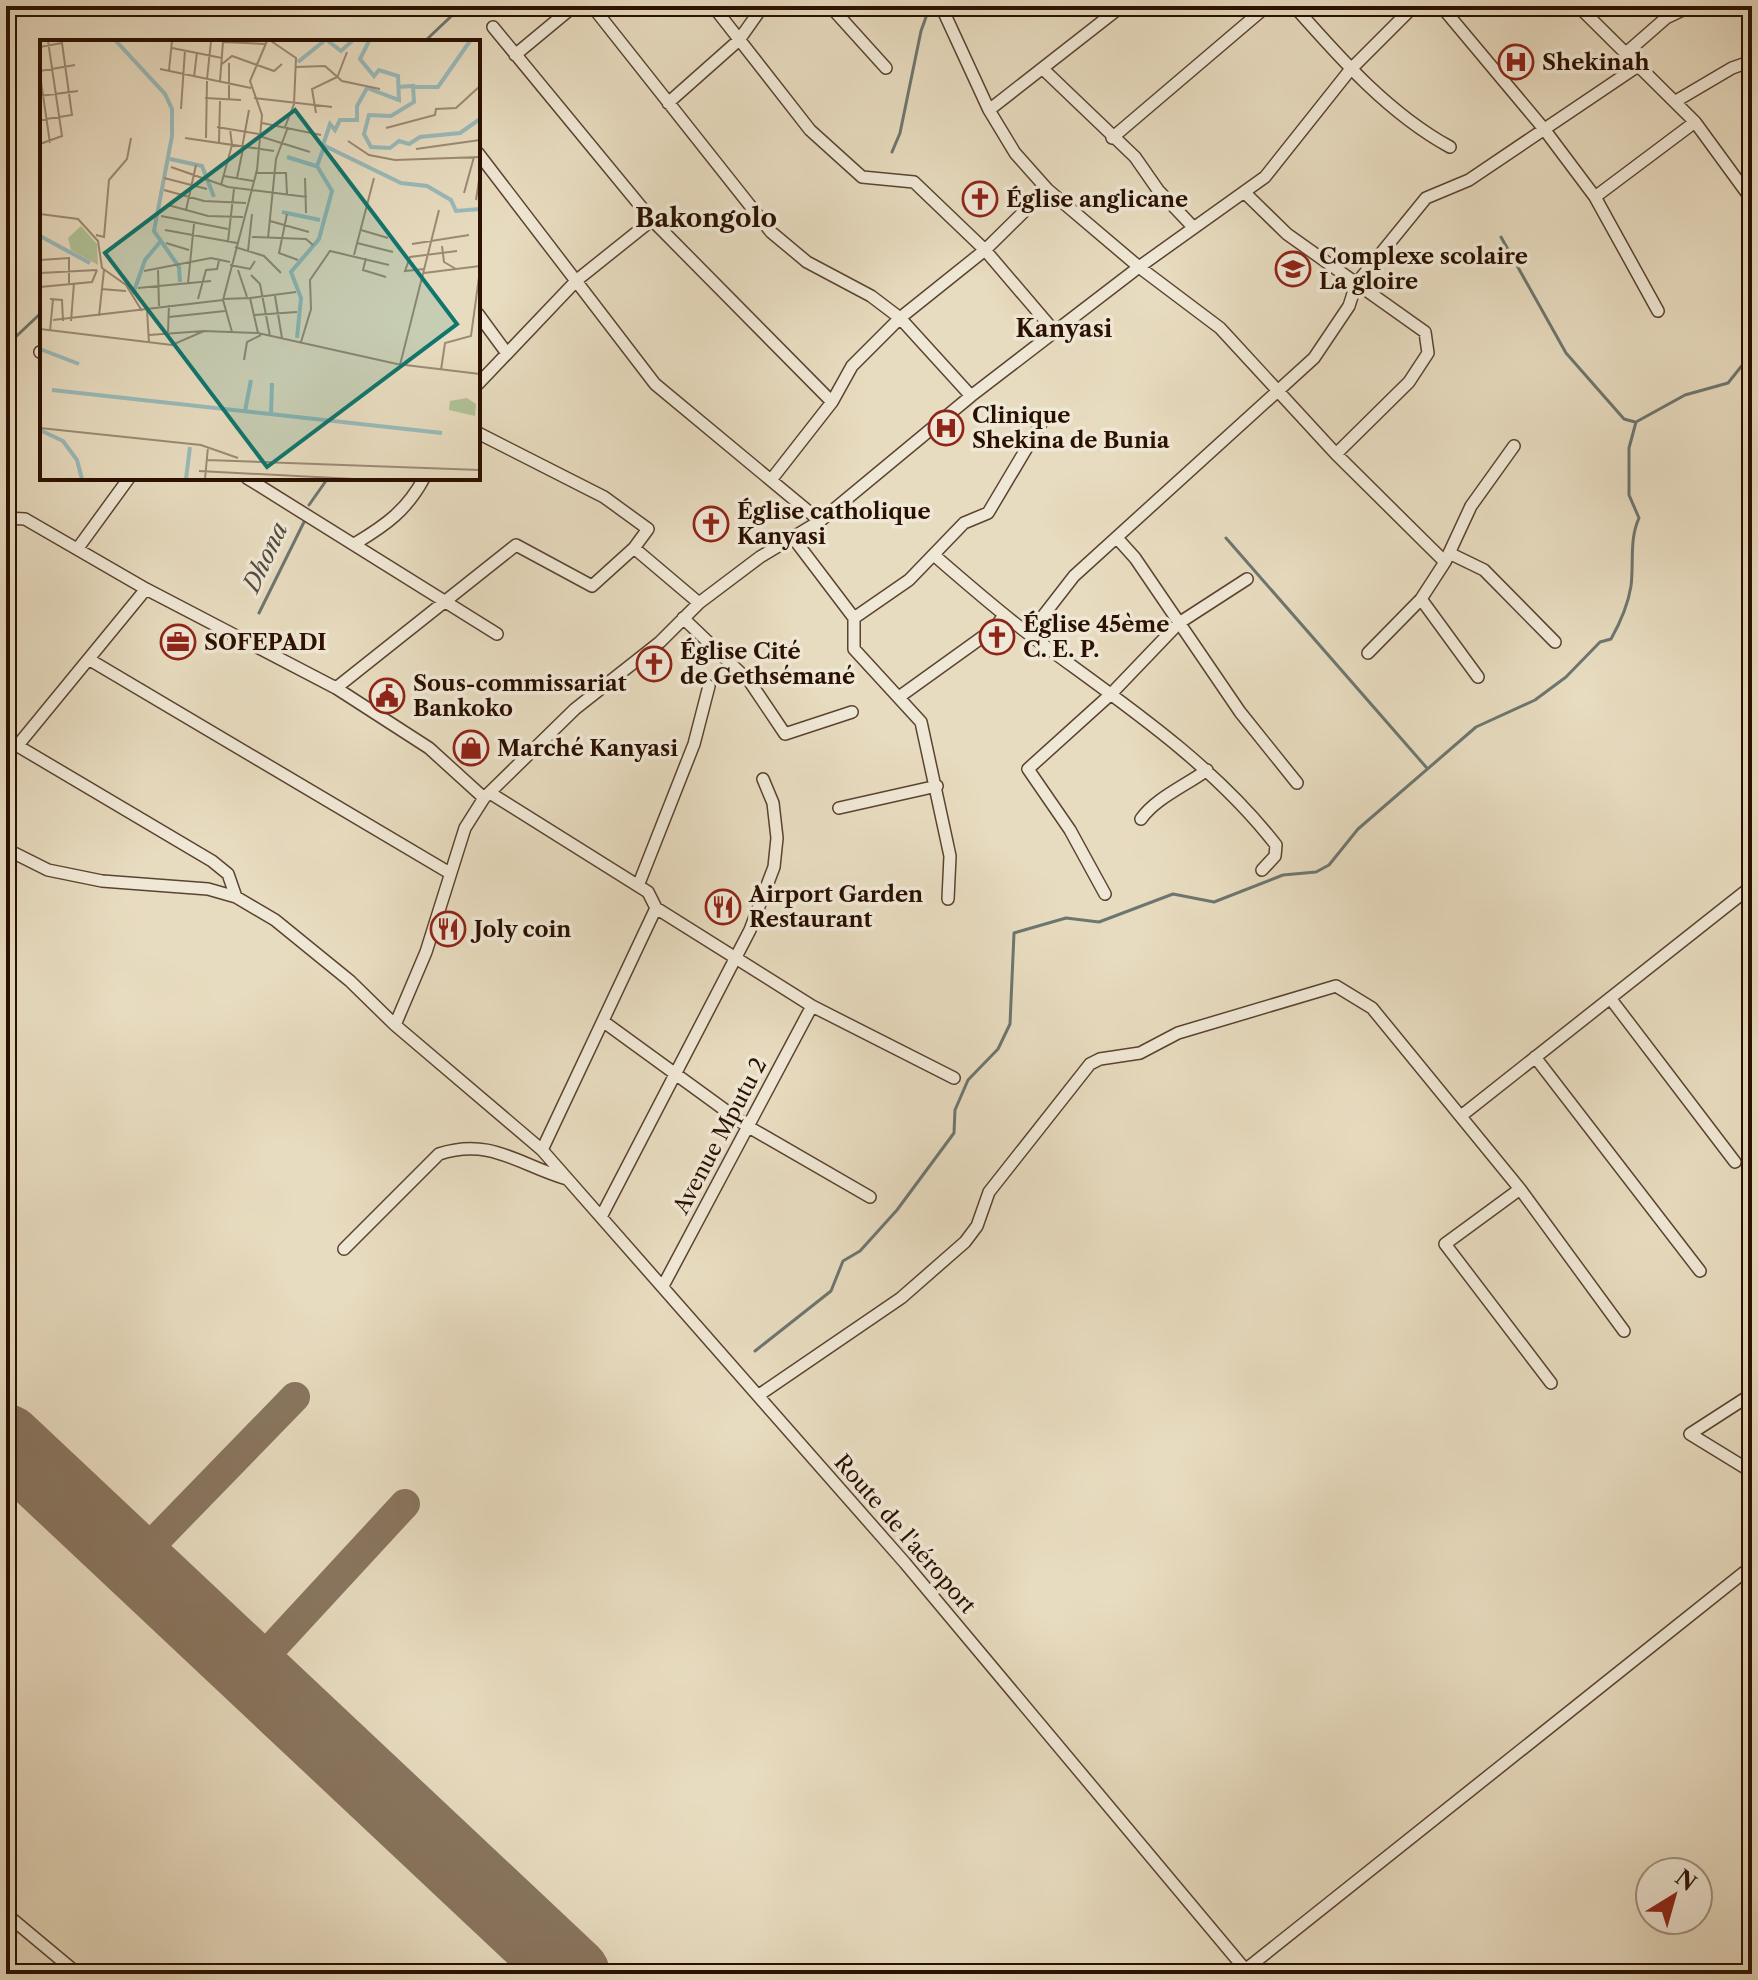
<svg xmlns="http://www.w3.org/2000/svg" width="1758" height="1980" font-family="'Libre Caslon Text',serif">
<rect width="100%" height="100%" fill="#e8dcc0"/>
<filter id="stains"><feTurbulence type="fractalNoise" baseFrequency=".0025" numOctaves="4"/><feColorMatrix values="0 0 0 0 .2 0 0 0 0 .09 0 0 0 0 .02 0 0 0 .5 -.17"/></filter>
<radialGradient id="worn" r=".72"><stop offset=".6" stop-color="#630" stop-opacity="0"/><stop offset="1" stop-color="#630" stop-opacity=".3"/></radialGradient>
<g fill="none" stroke-linecap="round" stroke-linejoin="round">
<!-- stream -->
<path stroke="#6d7670" stroke-width="3" d="M424 42 462 6
M892 152 900 133 921 31 930 6
M1501 237 1566 353 1624 419 1635 422
M6 346 42 312
M309 505 328 478
M1226 538 1426 767
M259 613 305 520
M755 1351 831 1291 843 1261 860 1251 897 1210 954 1133 955 1110 968 1080 998 1049 1010 1024 1014 933 1066 918 1099 922 1173 894 1214 902 1283 875 1316 872 1329 865 1358 829 1476 727 1535 700 1566 677 1600 642 1611 639C1620 623 1628 605 1631 586 1634 563 1629 540 1639 518L1629 495V448L1636 422 1685 395 1728 383 1752 353"/>
<!-- taxiway -->
<path stroke="#897660" stroke-width="30" d="M121 1548 136 1549 156 1540 295 1397
M152 1578 150 1560 156 1540
M236 1657 258 1656 271 1649
M266 1684 264 1665 271 1649 405 1504"/>
<!-- runway -->
<path stroke="#897660" stroke-width="74" d="M6 1441 573 1974"/>
<!-- minor casing -->
<g stroke="#5a4330" stroke-width="14">
<path id="minor" d="M592 6 771 232 807 262 871 296 900 318 971 396
M713 6 810 130 862 177 914 182 985 250 1055 332
M830 6 886 68
M941 6 989 110 1015 153 1047 189 1139 267 1220 328 1336 454 1445 562
M1294 6C1340 58 1388 113 1450 147
M1441 6 1544 129 1595 197 1658 311
M1578 6 1695 122 1752 200
M493 27 652 220 832 402
M1626 53 1666 18 1691 6
M515 55 574 6
M1043 69 1135 157 1158 190 1193 227
M1676 101 1732 68 1752 61
M668 103 739 40 763 6
M989 110 1122 6
M1112 138 1267 6
M478 153 655 384 820 521
M1244 192 1287 234 1425 332 1428 353 1409 382 1336 454
M1595 197 1695 122
M478 314 506 352
M40 352 42 353
M478 384 577 280 652 220
M478 433 604 497 648 529 634 548 699 603
M247 478 497 634
M771 480 832 402 852 366 900 318 985 250 1047 189
M6 518 25 519 146 589 336 688 429 748 484 798
M1117 538 1135 558 1240 712 1297 783
M794 539 854 618V649L921 722 950 856 948 899
M356 543C386 525 407 510 424 478
M78 548 129 478
M1449 553 1484 570 1555 642
M935 556C966 583 997 610 1030 635 1116 699 1209 759 1276 845L1275 856 1262 870
M1421 599 1478 677
M683 618 750 682 785 734 852 712
M854 618 909 580 964 523 988 513 1041 424
M1029 634 1074 576 1314 358 1349 306 1356 284 1426 198 1469 180 1638 66
M1368 653 1421 599 1445 562 1471 506 1514 446
M90 660 448 872
M336 688 516 545 592 586 634 548
M899 697 995 628 1004 615
M6 739 212 861 228 874 236 897
M18 745 146 589
M490 793 648 892 656 908 542 1150
M839 808 937 786
M1141 819C1156 798 1185 786 1207 770
M6 849 48 870 102 881 208 889 236 897 275 920 350 981 395 1025 542 1150 905 1563 1249 1974
M638 886 694 744 709 686
M1105 894 1070 830 1028 769 1111 694 1179 623 1247 579
M656 908 812 1006 954 1078
M1610 998 1735 1162
M604 1022 747 1126 870 1197
M395 1025 426 952 465 828 484 798 575 709 660 642 699 603 760 557 820 521 971 396 1139 267 1265 177 1350 70 1414 6
M1535 1057 1700 1271
M1461 1116 1752 886
M1520 1189 1445 1244 1551 1383
M601 1217 750 930 774 867 777 838 773 803 763 779
M344 1249 439 1154C491 1137 519 1165 567 1179
M663 1286 812 1006
M1752 1394 1690 1434 1752 1472
M759 1395 901 1298 965 1242 977 1226 989 1192 1090 1064 1100 1059 1140 1053 1178 1033 1336 986 1372 1008 1520 1189 1624 1331
M6 1914 78 1974
M1245 1970 1752 1566"/>
</g>
<!-- minor -->
<use href="#minor" stroke="#f0e8d6" stroke-width="11"/>
</g>
<!-- icons -->
<defs>
<g id="hospital-ring" transform="scale(1.8)"><circle r="9.5" fill="#f0e8d6" stroke="#8f2418" stroke-width="1.5"/><path d="M-5-5h3v3.5h4V-5h3V5h-3V1.5h-4V5h-3Z" fill="#8f2418"/></g>
<g id="church-ring" transform="scale(1.8)"><circle r="9.5" fill="#f0e8d6" stroke="#8f2418" stroke-width="1.5"/><path d="M-1.2-6h2.4v3.5h3.3v2.4h-3.3V6h-2.4V-.1h-3.3v-2.4h3.3Z" fill="#8f2418"/></g>
<g id="school-ring" transform="scale(1.8)"><circle r="9.5" fill="#f0e8d6" stroke="#8f2418" stroke-width="1.5"/><path d="M0-5L7-2L0 1L-7-2ZM-4 1L0 2.5L4 1V4Q0 6-4 4Z" fill="#8f2418"/></g>
<g id="office-ring" transform="scale(1.8)"><circle r="9.5" fill="#f0e8d6" stroke="#8f2418" stroke-width="1.5"/><path d="M-6-3h4V-5.5h4V-3h4V5H-6ZM-1-4.5V-3h2v-1.5ZM-6 0V1H6V0Z" fill="#8f2418"/></g>
<g id="civic-ring" transform="scale(1.8)"><circle r="9.5" fill="#f0e8d6" stroke="#8f2418" stroke-width="1.5"/><path d="M-.6-6.5H3V-4.5H.6V-3L4-1V1h2V6H-6V1h2V-1L-.6-3ZM-1.2 2.5V6h2.4V2.5Z" fill="#8f2418"/></g>
<g id="shop-ring" transform="scale(1.8)"><circle r="9.5" fill="#f0e8d6" stroke="#8f2418" stroke-width="1.5"/><path d="M-5-2.5h2.3a2.7 3.5 0 0 1 5.4 0H5L5.5 6h-11ZM-1.5-2.5h3a1.5 2.3 0 0 0-3 0Z" fill="#8f2418"/></g>
<g id="restaurant-ring" transform="scale(1.8)"><circle r="9.5" fill="#f0e8d6" stroke="#8f2418" stroke-width="1.5"/><path d="M-5-6h1v4h1v-4h1v4h1v-4h1v5L-1.5 .5V6h-2V.5L-5-1ZM5-6V6H3V1.5H1.5Q1.5-4 5-6Z" fill="#8f2418"/></g>
</defs>
<g fill-rule="evenodd">
<use href="#hospital-ring" x="1516" y="62"/>
<use href="#church-ring" x="980" y="199"/>
<use href="#school-ring" x="1293" y="269"/>
<use href="#hospital-ring" x="946" y="428"/>
<use href="#church-ring" x="711" y="524"/>
<use href="#church-ring" x="997" y="637"/>
<use href="#office-ring" x="178" y="642"/>
<use href="#church-ring" x="654" y="664"/>
<use href="#civic-ring" x="387" y="696"/>
<use href="#shop-ring" x="471" y="748"/>
<use href="#restaurant-ring" x="723" y="907"/>
<use href="#restaurant-ring" x="448" y="929"/>
</g>
<g text-anchor="middle" dominant-baseline="central" stroke-width="7" stroke-linejoin="round" paint-order="stroke">
<!-- poi labels -->
<g font-size="22" font-weight="bold" fill="#2a1000" stroke="#f0e8d6" text-anchor="start">
<text x="1542" y="62">Shekinah</text>
<text x="1006" y="199">Église anglicane</text>
<text x="1319" y="256">Complexe scolaire<tspan x="1319" dy="25">La gloire</tspan></text>
<text x="972" y="415">Clinique<tspan x="972" dy="25">Shekina de Bunia</tspan></text>
<text x="737" y="511">Église catholique<tspan x="737" dy="25">Kanyasi</tspan></text>
<text x="1023" y="624">Église 45ème<tspan x="1023" dy="25">C. E. P.</tspan></text>
<text x="204" y="642">SOFEPADI</text>
<text x="680" y="651">Église Cité<tspan x="680" dy="25">de Gethsémané</tspan></text>
<text x="413" y="683">Sous-commissariat<tspan x="413" dy="25">Bankoko</tspan></text>
<text x="497" y="748">Marché Kanyasi</text>
<text x="749" y="894">Airport Garden<tspan x="749" dy="25">Restaurant</tspan></text>
<text x="474" y="929">Joly coin</text>
</g>
<!-- street labels -->
<g font-size="22" fill="#2a1000" stroke="#f0e8d6">
<text transform="translate(720 1136) rotate(-62)">Avenue Mputu 2</text>
<text transform="translate(905 1534) rotate(49)">Route de l'aéroport</text>
</g>
<!-- neighbourhood labels -->
<g font-size="24" font-weight="bold" fill="#2a1000" stroke="#f0e8d6">
<text x="1064" y="328">Kanyasi</text>
</g>
<!-- water labels -->
<g font-size="24" font-style="italic" fill="#514c41" stroke="#f0e8d6">
<text transform="translate(265 557) rotate(-65)">Dhona</text>
</g>
<!-- quarter labels -->
<g font-size="26" font-weight="bold" fill="#2a1000" stroke="#f0e8d6">
<text x="706" y="218">Bakongolo</text>
</g>
</g>
<!-- overview -->
<g transform="translate(40 40)">
<rect width="440" height="440" fill="#e8dcc0"/>
<path d="M427 358 436 364 435 376 409 370 410 361Z" fill="#b0c297"/>
<path d="M41 186 57 204 58 225 31 210 28 198Z" fill="#b0c297"/>
<path fill="none" stroke="#99baba" stroke-width="4" d="M76 1 125 54 132 69V96L114 191 139 227 140 242M288 1 301 11 312 1M329 1 320 19 334 36 339 30 358 36 359 60 327 48 317 66V80H300L295 90 290 84 283 105 361 143 387 146 411 160 416 171 440 169M258 22 284 1M358 47 373 46 374 62 351 76 329 75 324 94 331 107 350 108 359 101 369 104 380 97 420 93 440 79M374 47H398L430 1M247 117 276 126M130 119 162 126 174 157M242 172 280 180M0 196 50 223M93 254 105 220 120 202M257 298 261 258 251 232 279 199 292 151 277 126 284 107M0 309 39 324M12 350 402 393M205 371 211 340M231 374 232 343M0 390 23 401 37 420 42 439M146 439 150 407"/>
<path fill="none" stroke="#9c8a73" stroke-width="2" d="M231 1 256 18 254 64 245 87M0 7 22 3 32 75 0 80M132 8 182 18M182 24 192 16 234 31 242 24M256 27 285 26 302 41 340 49M120 29 211 48M129 30 132 1M0 31 35 25M0 35 10 103M154 37 157 12M297 38 307 12M167 39 171 1M180 41 183 2 225 4M0 56 38 51M165 58 201 60M214 58 292 67M189 61V23M141 69 145 10M276 73 272 49 297 37M222 83 281 95M177 87 219 94M346 88 395 75 396 69 416 68 440 46M219 96 270 112M145 98 234 111M166 98 167 41M308 101 329 115 355 120 440 117M179 102 180 61M0 104 22 96 8 1M202 108 209 70M376 109 440 100M131 127 188 147 267 157M215 133H246L247 154M184 136 213 141M124 138 167 149M197 138 203 109M265 138 266 173M181 145 192 105 190 89M124 150 164 161 206 163M424 153 434 117M436 160 440 134M128 165 168 176 203 177M146 170 156 125M0 174 38 179 58 201 62 228 86 245 102 271M247 174 239 213 258 220M121 176 188 189M230 181 269 192M125 190 197 203M321 190 348 198M56 195 64 197 69 140 87 119 91 98M212 197 266 199 273 205M228 198 236 119 248 87M188 201 194 149M126 203 149 210M317 203 353 212M372 204 429 195M402 206 404 222 416 229M195 207 224 216 241 233M208 211 212 174M314 215 334 138M326 218 323 230 346 237M0 220 29 218V243M190 225 210 229 215 221M384 229 365 231 370 217 417 211M118 230 119 266M198 230 207 257M104 231 171 218 190 222M0 233 57 230M384 233 440 226M211 235 220 244 230 296M148 243 154 184M0 247 52 242 57 230M98 248 171 241M61 249 86 251M235 256 242 298M210 258 256 252M10 259 22 260 23 281M158 259 166 230 177 229 179 221M183 259 210 258 218 293M107 270 109 303M214 275 257 272M59 276 64 230M129 277 185 271M13 280 183 260M31 281 34 243M0 289 132 305 164 291 218 293 357 324 440 334M10 291 13 259M128 292 129 265M192 292 183 260 217 130 222 75 210 41 227 1M109 295 164 291M261 302 271 269 270 240 290 211 349 225M204 320 207 302 221 295M360 325 399 170M401 330 405 303 431 296 440 230M0 388 161 405 198 418M167 420 440 430M159 431 314 439M165 439 168 407"/>
<path fill="#0f766e" fill-opacity="0.15" stroke="#0f766e" stroke-width="4" d="M255 70 417 284 227 427 65 213Z"/>
<rect width="440" height="440" fill="none" stroke="#2a1000" stroke-width="4"/>
</g>
<!-- margin -->
<rect width="1758" height="1980" fill="none" stroke="#e8dcc0" stroke-width="32"/>
<rect x="8" y="8" width="1742" height="1964" fill="none" stroke="#2a1000" stroke-width="4"/>
<rect x="16" y="16" width="1726" height="1948" fill="none" stroke="#2a1000" stroke-width="2"/>
<!-- north arrow -->
<g transform="translate(1674 1896) rotate(37)"><circle r="38" fill="#f0e8d6" stroke="#a19280" stroke-width="2"/>
<path d="M0-6L14 30L0 20L-14 30Z" fill="#8f2418"/>
<text y="-12" font-size="22" font-weight="bold" text-anchor="middle" fill="#2a1000">N</text>
</g>
<rect width="100%" height="100%" filter="url(#stains)"/>
<rect width="100%" height="100%" fill="url(#worn)"/>
</svg>
